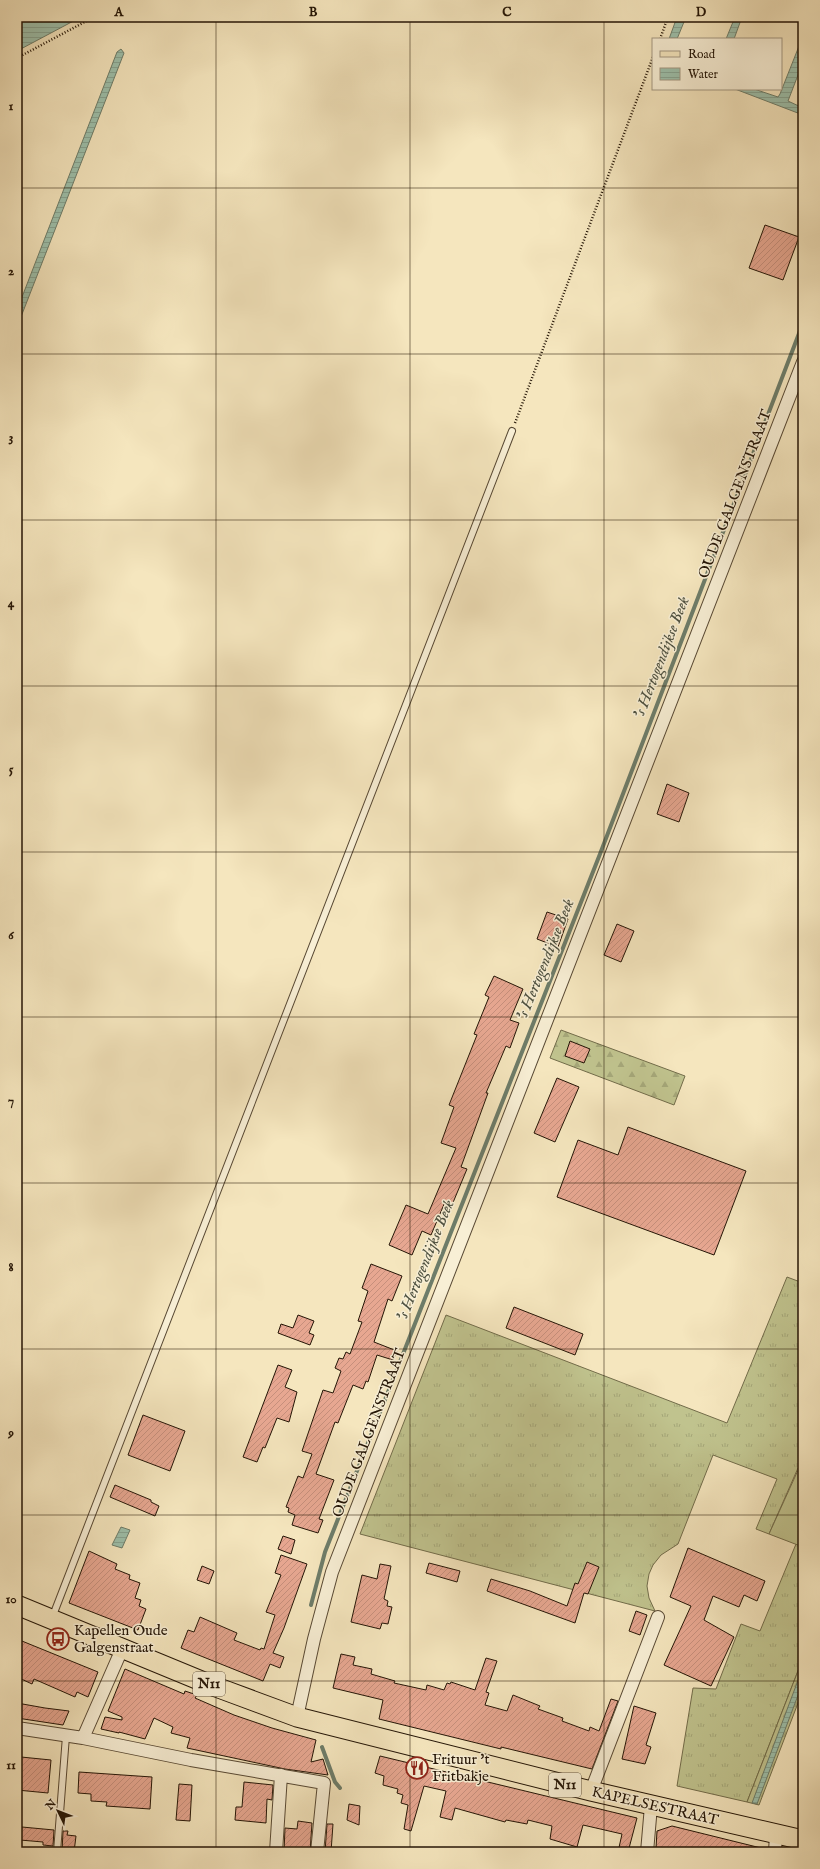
<svg xmlns="http://www.w3.org/2000/svg" width="820" height="1869" font-family="'IM FELL English',serif">
<defs>
<pattern id="grass-tufts" width="24" height="20" patternUnits="userSpaceOnUse"><rect width="24" height="20" fill="#c0c38e"/><path d="M3 7l-1-3M5 7V3M7 7l1-3M15 17l-1-3M17 17v-4M19 17l1-3" fill="none" stroke="#a5a779"/></pattern>
<pattern id="forest-firs" width="22" height="20" patternUnits="userSpaceOnUse"><rect width="22" height="20" fill="#c0c38e"/><path d="M5 1l3.5 6h-7zM16 11l3.5 6h-7z" fill="#a5a779"/></pattern>
<pattern id="water-rules" width="6" height="5" patternUnits="userSpaceOnUse"><rect width="6" height="5" fill="#9dc0ab"/><path d="M0 2.5h6" fill="none" stroke="#87a492"/></pattern>
<pattern id="building-hatch" width="6" height="6" patternUnits="userSpaceOnUse"><rect width="6" height="6" fill="#e7a791"/><path d="M-1 1l2-2M0 6l6-6M5 7l2-2" fill="none" stroke="#c68f7c"/></pattern>
</defs>
<rect width="100%" height="100%" fill="#f5e6be"/>
<filter id="stains"><feTurbulence type="fractalNoise" baseFrequency=".005" numOctaves="4"/><feColorMatrix values="0 0 0 0 .2 0 0 0 0 .09 0 0 0 0 .02 0 0 0 .5 -.17"/></filter>
<radialGradient id="worn" r=".72"><stop offset=".6" stop-color="#630" stop-opacity="0"/><stop offset="1" stop-color="#630" stop-opacity=".3"/></radialGradient>
<!-- grass -->
<path fill="url(#grass-tufts)" stroke="#726c4a" d="M787 1277 803 1283V1469L798 1468 769 1534 756 1529 777 1479 713 1455 678 1544 661 1555 653 1565 649 1574 647 1586 649 1598 655 1611 360 1534 446 1315 727 1423Z
M796 1544 803 1547V1658L747 1802 677 1786 693 1688 716 1689 741 1624 760 1631Z"/>
<!-- forest -->
<path fill="url(#forest-firs)" stroke="#726c4a" d="M561 1030 685 1076 674 1105 550 1058Z
M803 1658V1690L759 1805 747 1802Z"/>
<!-- pitch -->
<path fill="#c0c38e" stroke="#726c4a" d="M799 1468 803 1469V1547L769 1534Z"/>
<!-- water -->
<path fill="url(#water-rules)" stroke="#6d7c69" d="M17 17H81L17 51Z
M677 17H686L677 39H669Z
M735 17H742L734 39H726Z
M803 36V62L788 101 803 108V115L735 89H754L778 97 780 94Z
M121 49 124 53 17 327V310L117 52Z
M121 1527 130 1530 122 1548 112 1545Z
M803 1667V1682L757 1804 752 1803Z"/>
<g fill="none" stroke-linecap="round" stroke-linejoin="round">
<!-- stream -->
<path stroke="#6d7c69" stroke-width="4" d="M311 1605 325 1552 600 854 803 323
M322 1747 335 1782 340 1788"/>
</g>
<!-- building -->
<path fill="url(#building-hatch)" stroke="#241506" d="M765 225 799 237 783 280 749 268Z
M667 784 689 793 679 822 657 814Z
M547 912 568 919 558 947 537 939Z
M617 924 634 931 621 962 604 955Z
M494 976 523 989 510 1020 519 1023 510 1048 506 1046 486 1093H488L461 1167 467 1169 452 1205 445 1202 431 1235 422 1231 412 1255 389 1245 406 1205 428 1214 456 1148 441 1143 454 1107 449 1105 477 1035 474 1034 489 997 485 995Z
M570 1041 590 1049 584 1063 565 1056Z
M557 1078 579 1087 555 1142 534 1133Z
M628 1127 746 1171 714 1255 557 1197 578 1140 618 1155Z
M371 1264 402 1276 392 1301 388 1299 374 1342 397 1351 393 1360 377 1355 368 1382 366 1381 363 1389 353 1385 338 1423 335 1422 316 1474 334 1480 319 1519 323 1520 318 1533 292 1525 295 1515 288 1512 289 1508 286 1507 298 1476 303 1478 312 1454 302 1451 323 1390 333 1393 341 1371 335 1368 339 1358 343 1359 346 1352 350 1354 362 1322 358 1321 368 1291 362 1288Z
M514 1307 583 1334 575 1355 506 1328Z
M298 1315 314 1321 309 1333 314 1335 310 1345 278 1333 281 1324 293 1328Z
M278 1365 292 1370 285 1387 297 1392 289 1422 277 1418 265 1448 263 1447 257 1462 243 1457Z
M143 1415 185 1431 170 1471 128 1455Z
M115 1485 151 1500V1502L159 1506 155 1516 110 1497Z
M283 1536 295 1540 291 1554 278 1549Z
M688 1548 765 1581 757 1601 744 1595 739 1607 713 1596 704 1620 734 1637 711 1686 664 1665 691 1606 670 1597Z
M89 1551 117 1564 115 1569 130 1575 129 1579 140 1583 135 1598 141 1600 139 1606 146 1609 138 1630 69 1603Z
M281 1555 307 1564 284 1628 273 1653 284 1657 280 1668 270 1664 263 1681 181 1648 188 1630 194 1632 200 1617 237 1633 234 1640 260 1650 261 1648 264 1649 275 1615 266 1612 281 1575 275 1573Z
M587 1562 599 1567 588 1594 584 1593 575 1623 487 1591 491 1579 530 1591 567 1606 575 1583 578 1584Z
M429 1563 460 1571 457 1582 426 1573Z
M380 1564 391 1566 384 1599 388 1601 387 1606 392 1607 388 1624 382 1623 380 1629 351 1622 362 1575 377 1579Z
M202 1566 214 1571 209 1584 197 1580Z
M636 1611 647 1615 640 1635 629 1631Z
M17 1639 98 1672 88 1697 77 1692 75 1697 34 1679 32 1684 17 1677Z
M341 1654 355 1657 353 1665 372 1669 371 1674 395 1681 394 1683 426 1690 427 1685 444 1690 447 1683 450 1684 451 1682 475 1690 486 1658 497 1661 486 1692 489 1693 485 1705 507 1711 513 1695 540 1706 538 1709 563 1718 562 1721 589 1731 590 1727 599 1731 611 1699 618 1701 592 1769 501 1747V1749L379 1719 383 1700 333 1688Z
M125 1669 184 1694 185 1691 197 1695 195 1698 234 1715 272 1728 316 1740 311 1762 323 1759 328 1775 285 1769 187 1748 190 1738 171 1733 173 1727 154 1718 145 1739 119 1732V1733L101 1729 105 1717 122 1720V1717L108 1711Z
M17 1703 45 1708 69 1711 63 1725 17 1718Z
M634 1706 656 1713 646 1745 651 1747 645 1764 622 1759Z
M380 1756 637 1818 628 1852H618L622 1834 583 1825 577 1847 550 1839 552 1826 528 1820 527 1824 506 1820 505 1822 455 1808 452 1820 440 1817 446 1791 424 1786 411 1831 404 1829 408 1805 401 1803 403 1795 397 1793 398 1789 383 1785 384 1776 375 1773Z
M21 1757 51 1760 48 1793 17 1790V1767L21 1768Z
M79 1772 152 1777 150 1809 106 1806 107 1802 91 1801V1794L78 1793Z
M244 1782 273 1785 272 1800 267 1799 266 1823 235 1820 236 1807H242Z
M179 1784 192 1785 190 1821 176 1820Z
M349 1804 360 1806 359 1825 347 1820Z
M298 1821 312 1823 310 1852H284L285 1828 297 1829Z
M327 1824H333L331 1852H325Z
M672 1826 761 1848V1852H672L656 1848 657 1831Z
M22 1827 54 1830 53 1846 43 1845V1842L20 1840Z
M63 1831H68L67 1835 76 1836 74 1852H62Z"/>
<g fill="none" stroke-linecap="round" stroke-linejoin="round">
<!-- service casing -->
<g stroke="#584934" stroke-width="8">
<path id="service" d="M52 1618 512 431
M57 1852 66 1736"/>
</g>
<!-- minor casing -->
<g stroke="#584934" stroke-width="14">
<path id="minor" d="M297 1717 314 1639 332 1572 803 362
M17 1728 83 1738 191 1760 324 1783 317 1852
M83 1738 122 1649
M591 1791 658 1617
M276 1852 281 1775
M647 1852 651 1806
M775 1852 776 1834"/>
</g>
<!-- primary casing -->
<g stroke="#241506" stroke-width="21">
<path id="primary" d="M17 1605 216 1687 297 1717 591 1791 803 1840"/>
</g>
<!-- path -->
<path stroke="#241506" stroke-width="2.5" stroke-dasharray="1 2" stroke-linecap="butt" d="M660 39 668 17
M17 58 94 17
M515 423 653 57"/>
<!-- service -->
<use href="#service" stroke="#f8efd5" stroke-width="6"/>
<!-- minor -->
<use href="#minor" stroke="#f8efd5" stroke-width="12"/>
<!-- primary -->
<use href="#primary" stroke="#f5e6be" stroke-width="19"/>
</g>
<!-- grid -->
<path fill="none" stroke="#241506" stroke-width="1" stroke-opacity="0.55" d="M216 17V1852M410 17V1852M604 17V1852M17 188H803M17 354H803M17 520H803M17 686H803M17 852H803M17 1017H803M17 1183H803M17 1349H803M17 1515H803M17 1681H803"/>
<!-- icons -->
<defs>
<g id="bus-ring" transform="scale(1.15)"><circle r="9.5" fill="#f8efd5" stroke="#8f2418" stroke-width="1.5"/><path d="M-5-6H5V4H4V6H2V4H-2V6H-4V4H-5ZM-3.5-4V0h7V-4ZM-3.5 1.2v1.5H-2V1.2ZM2 1.2v1.5H3.5V1.2Z" fill="#8f2418"/></g>
<g id="restaurant-ring" transform="scale(1.15)"><circle r="9.5" fill="#f8efd5" stroke="#8f2418" stroke-width="1.5"/><path d="M-5-6h1v4h1v-4h1v4h1v-4h1v5L-1.5 .5V6h-2V.5L-5-1ZM5-6V6H3V1.5H1.5Q1.5-4 5-6Z" fill="#8f2418"/></g>
</defs>
<g fill-rule="evenodd">
<use href="#bus-ring" x="58" y="1639"/>
<use href="#restaurant-ring" x="417" y="1768"/>
</g>
<g text-anchor="middle" dominant-baseline="central" stroke-width="3" stroke-linejoin="round" paint-order="stroke">
<!-- shield labels -->
<g fill="#f8efd5" stroke="#645644" stroke-width="1">
<rect x="193" y="1672" width="32" height="24" rx="3"/>
<rect x="549" y="1773" width="32" height="24" rx="3"/>
</g>
<g font-size="14" font-weight="bold" fill="#241506">
<text x="209" y="1684">N11</text>
<text x="565" y="1785">N11</text>
</g>
<!-- street labels -->
<g font-size="15" fill="#241506" stroke="#f8efd5">
<text transform="translate(735 494) rotate(-69)">OUDE GALGENSTRAAT</text>
<text transform="translate(369 1433) rotate(-69)">OUDE GALGENSTRAAT</text>
<text transform="translate(655 1806) rotate(13)">KAPELSESTRAAT</text>
</g>
<!-- poi labels -->
<g font-size="15" fill="#241506" stroke="#f8efd5" text-anchor="start">
<text x="74" y="1630">Kapellen Oude<tspan x="74" dy="17">Galgenstraat</tspan></text>
<text x="432" y="1759">Frituur 't<tspan x="432" dy="17">Fritbakje</tspan></text>
</g>
<!-- water labels -->
<g font-size="16" font-style="italic" fill="#4e5140" stroke="#f8efd5">
<text transform="translate(662 658) rotate(-69)">'s Hertogendijkse Beek</text>
<text transform="translate(546 960) rotate(-68)">'s Hertogendijkse Beek</text>
<text transform="translate(426 1261) rotate(-68)">'s Hertogendijkse Beek</text>
</g>
</g>
<!-- margin -->
<rect width="820" height="1869" fill="none" stroke="#f5e6be" stroke-width="44"/>
<!-- legend -->
<rect x="652" y="38" width="130" height="52" fill="#f8efd5" stroke="#a39882"/>
<rect x="660" y="51" width="20" height="6" fill="#f5e6be" stroke="#a39882"/>
<text x="688" y="58" font-size="12" fill="#241506">Road</text>
<rect x="660" y="68" width="20" height="12" fill="url(#water-rules)" stroke="#a39882"/>
<text x="688" y="78" font-size="12" fill="#241506">Water</text>
<!-- north arrow -->
<g transform="translate(58 1811) rotate(313)" stroke="#f8efd5" stroke-width="3" paint-order="stroke">
<path d="M0-3L7 15L0 10L-7 15Z" fill="#241506"/>
<text y="-6" font-size="11" font-weight="bold" text-anchor="middle" fill="#241506">N</text>
</g>
<rect x="22" y="22" width="776" height="1825" fill="none" stroke="#241506" stroke-width="1.5"/>
<g font-size="13" text-anchor="middle" font-weight="bold" fill="#241506">
<text x="119" y="16">A</text>
<text x="313" y="16">B</text>
<text x="507" y="16">C</text>
<text x="701" y="16">D</text>
<text x="11" y="110">1</text>
<text x="11" y="275">2</text>
<text x="11" y="441">3</text>
<text x="11" y="607">4</text>
<text x="11" y="773">5</text>
<text x="11" y="939">6</text>
<text x="11" y="1105">7</text>
<text x="11" y="1271">8</text>
<text x="11" y="1437">9</text>
<text x="11" y="1603">10</text>
<text x="11" y="1769">11</text>
</g>
<rect width="100%" height="100%" filter="url(#stains)"/>
<rect width="100%" height="100%" fill="url(#worn)"/>
</svg>
